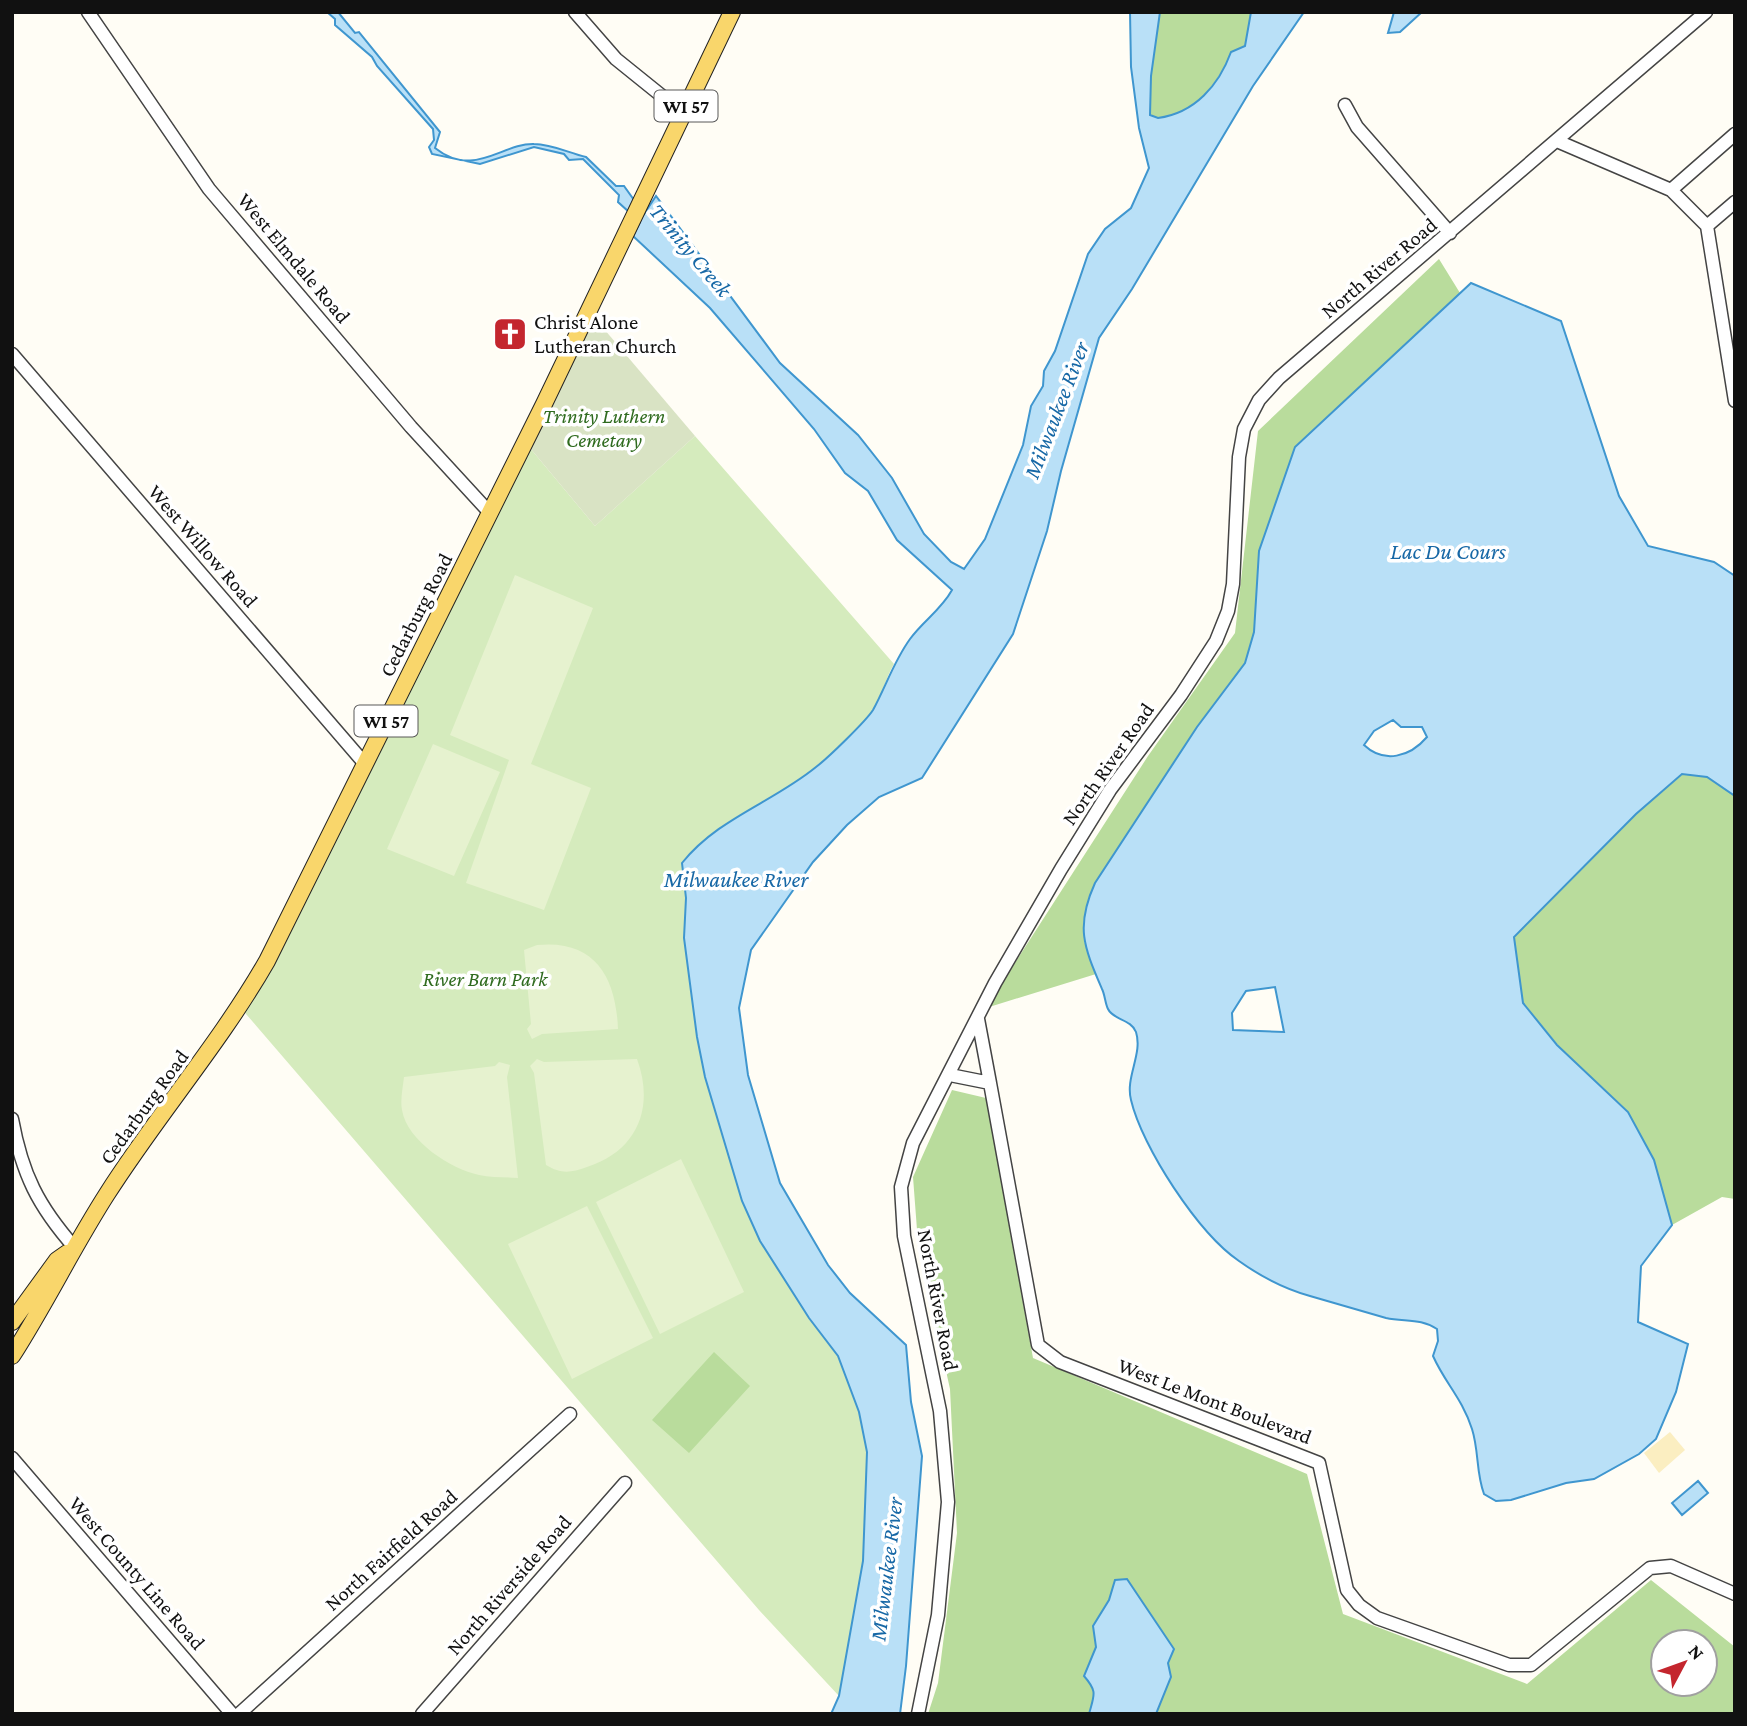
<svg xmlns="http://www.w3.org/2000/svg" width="1747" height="1726" font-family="'Crimson Pro',serif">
<rect width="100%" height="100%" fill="#fffdf5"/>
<!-- green -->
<path fill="#d5ebbd" d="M695 436 894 664C885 679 881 699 871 713 860 727 832 754 817 766 773 804 719 816 682 863L686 898 684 938 697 1037 705 1077 742 1201 760 1241 809 1318 838 1356 859 1412 867 1452 863 1561 839 1696 759 1610 240 1007 525 442 595 526Z"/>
<!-- forest -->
<path fill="#b9dc9c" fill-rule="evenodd" d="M1160 12H1251L1245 47 1231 52C1221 80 1186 128 1150 116L1151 76Z
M1439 259 1460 293 1295 447 1259 551 1254 632 1245 663 1197 727 1095 883 1084 941 1096 974 986 1008 1148 756 1235 633 1258 431Z
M1683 774 1707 777 1735 796V1199L1722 1197 1672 1225 1654 1160 1523 1003 1514 937 1636 814Z
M952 1090 986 1098 1033 1358 1307 1474 1343 1614 1527 1684 1651 1580 1735 1647V1714H928L938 1683 957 1533 950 1389 918 1243 913 1177ZM1663 1642H1705V1684H1663Z
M714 1352 750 1386 689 1453 652 1420Z"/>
<!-- sand -->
<path fill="#fbeec1" d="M1670 1432 1685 1450 1659 1473 1644 1453Z"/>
<!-- cemetery -->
<path fill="#d9e3c4" d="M587 309 695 436 595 526 525 442Z"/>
<!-- pitch -->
<path fill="#e6f2cf" d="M515 575 593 608 531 764 591 788 544 910 466 883 509 760 450 735Z
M433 744 500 772 454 876 387 849Z
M537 945C595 939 616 977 618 1029L542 1034 532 1039 527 1029 531 1024 524 950Z
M537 1059 544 1062 637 1059C655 1108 637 1151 587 1167 570 1173 561 1174 546 1165L534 1073 530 1066Z
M499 1062 510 1065 507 1077 518 1178C505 1177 491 1178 479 1175 451 1169 407 1141 402 1110 400 1100 403 1087 404 1077L495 1066Z
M681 1159 744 1292 660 1334 596 1202Z
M587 1206 653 1338 572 1379 508 1244Z"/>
<!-- water -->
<path fill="#b9e0f7" stroke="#3f96cf" stroke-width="2" fill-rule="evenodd" d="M327 12H338L355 33 359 32 440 132 435 148C474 179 502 143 534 144 552 144 569 153 586 157L616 186H624L644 214 656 196 780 363 858 435 892 478 924 534 951 562 964 569 985 539 1023 445 1031 406 1043 386 1044 371 1055 351 1088 254 1105 229 1131 208 1149 168 1139 128 1131 67 1130 12H1160L1151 76 1150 115 1158 118C1195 113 1219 85 1231 52L1245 46 1251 12H1304L1253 86 1132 289 1099 338 1061 471 1047 531 1013 634 922 778 879 797 847 825 813 862 751 950 739 1008 748 1075 780 1183 828 1265 850 1293 906 1345 911 1402 922 1456 906 1666 900 1714H831L839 1696 863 1561 867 1452 859 1412 838 1356 809 1318 760 1241 742 1201 705 1077 697 1037 684 938 686 898 682 863C718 818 772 803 816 767 828 758 866 721 873 710 886 686 894 661 910 639 923 621 941 610 952 590L897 540 868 491 845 473 814 429 710 308 633 236 640 222 618 202 619 195 583 159 569 160 564 154 534 147 480 164 432 154 429 147 434 140 433 129 377 66 372 57 335 25V19Z
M1394 12H1422L1400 32 1388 33Z
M1471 283 1561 321 1619 496 1648 546 1714 562 1735 576V796L1707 777 1682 774 1636 814 1514 937 1523 1003 1557 1045 1628 1112 1654 1160 1672 1225 1641 1266 1638 1322 1688 1344 1676 1392 1656 1439 1639 1454 1594 1479 1566 1483 1511 1500 1496 1501 1484 1494C1476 1473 1479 1451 1472 1429 1462 1398 1445 1383 1433 1356L1438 1341 1437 1329C1421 1318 1405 1322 1386 1318 1361 1311 1335 1303 1310 1296 1285 1289 1260 1276 1239 1261 1198 1233 1142 1147 1131 1100 1125 1077 1143 1054 1136 1032 1131 1019 1113 1020 1108 1009 1105 1003 1105 995 1102 989 1084 947 1075 927 1095 883L1197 727 1245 663 1254 632 1259 551 1295 447ZM1393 720 1401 727H1422L1427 737C1410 757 1384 764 1364 745L1374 731ZM1275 987 1284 1032 1233 1030 1232 1013 1246 991Z
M1698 1481 1708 1493 1682 1515 1672 1503Z
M1127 1579 1174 1649 1168 1663 1171 1677 1156 1714H1089C1094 1695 1098 1692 1084 1676L1096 1647 1093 1626 1109 1600 1115 1580Z"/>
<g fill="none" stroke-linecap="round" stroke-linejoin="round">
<!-- minor casing -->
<g stroke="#444" stroke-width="15">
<path id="minor" d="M88 12 209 189 411 427 490 513
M575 12 616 59 683 113
M1345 105 1357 127 1450 233
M1557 141 1671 190 1707 226 1735 401
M1671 190 1735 134
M1707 226 1735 202
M12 354 365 764
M978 1019 990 1083
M950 1075 990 1083 1038 1345 1060 1362 1319 1463 1347 1590 1359 1605 1377 1618 1509 1665H1531L1650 1568 1671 1566 1735 1594
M12 1119C22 1174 38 1206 75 1248
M12 1458 232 1714
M239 1714 570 1414
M422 1714 625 1483
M918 1714 938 1615 948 1502 940 1411 904 1236 901 1187 913 1143 995 983 1061 869 1110 790 1181 695 1216 641 1228 611 1233 584 1239 457 1244 429 1259 400 1279 378 1706 12"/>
</g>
<!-- major casing -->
<g stroke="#222" stroke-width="18">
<path id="major" d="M12 1322 57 1260 67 1253
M12 1356C46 1303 73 1247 107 1194 158 1114 220 1043 267 961L544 404 732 12"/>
</g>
<!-- minor -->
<use href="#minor" stroke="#fff" stroke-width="12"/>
<!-- major -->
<use href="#major" stroke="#f9d66b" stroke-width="16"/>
</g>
<!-- icons -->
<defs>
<g id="church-square" transform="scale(1.75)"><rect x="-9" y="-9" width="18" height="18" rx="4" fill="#c4262e" stroke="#fff"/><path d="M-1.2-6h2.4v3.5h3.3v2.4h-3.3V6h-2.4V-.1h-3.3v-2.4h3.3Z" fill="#fff"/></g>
</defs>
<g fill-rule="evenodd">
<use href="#church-square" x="510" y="334"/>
</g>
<g text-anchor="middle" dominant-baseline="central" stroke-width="7" stroke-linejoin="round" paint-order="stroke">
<!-- shield labels -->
<g fill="#fff" stroke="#585858" stroke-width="2">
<rect x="654.5" y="90.5" width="63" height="31" rx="5"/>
<rect x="354.5" y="705.5" width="63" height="31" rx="5"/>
</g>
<g font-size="19" font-weight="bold" fill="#111">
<text x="686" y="106">WI 57</text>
<text x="386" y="721">WI 57</text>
</g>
<!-- street labels -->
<g font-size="21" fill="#111" stroke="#fff">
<text transform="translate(294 258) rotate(50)">West Elmdale Road</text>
<text transform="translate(1379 268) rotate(-40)">North River Road</text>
<text transform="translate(203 546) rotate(49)">West Willow Road</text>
<text transform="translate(416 615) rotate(-63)">Cedarburg Road</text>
<text transform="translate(1108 764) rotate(-55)">North River Road</text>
<text transform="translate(144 1107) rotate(-54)">Cedarburg Road</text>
<text transform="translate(938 1300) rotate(79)">North River Road</text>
<text transform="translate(1215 1401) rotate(21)">West Le Mont Boulevard</text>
<text transform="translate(391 1550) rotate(-42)">North Fairfield Road</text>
<text transform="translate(137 1573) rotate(49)">West County Line Road</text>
<text transform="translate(509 1585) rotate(-49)">North Riverside Road</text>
</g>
<!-- poi labels -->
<g font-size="21" fill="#111" stroke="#fff" text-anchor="start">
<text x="534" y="322">Christ Alone<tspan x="534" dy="24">Lutheran Church</tspan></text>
</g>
<!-- park labels -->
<g font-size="21" font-style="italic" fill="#2f6b1f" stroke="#fff">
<text x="604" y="416">Trinity Luthern<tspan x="604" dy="24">Cemetary</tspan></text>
<text x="485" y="979">River Barn Park</text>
</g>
<!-- water labels -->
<g font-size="23" font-style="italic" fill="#1768a6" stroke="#fff">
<text transform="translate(691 250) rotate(50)">Trinity Creek</text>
<text transform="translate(1056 410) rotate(-69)">Milwaukee River</text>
<text x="1448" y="551">Lac Du Cours</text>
<text x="736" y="879">Milwaukee River</text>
<text transform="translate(886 1569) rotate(-83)">Milwaukee River</text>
</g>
</g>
<!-- border -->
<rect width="1747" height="1726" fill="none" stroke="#111111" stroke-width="28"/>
<!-- north arrow -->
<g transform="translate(1684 1663) rotate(49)"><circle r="33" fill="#ffffff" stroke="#a0a0a0" stroke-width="2"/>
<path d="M0-5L12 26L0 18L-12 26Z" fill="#c4262e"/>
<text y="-10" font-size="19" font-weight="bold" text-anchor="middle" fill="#111111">N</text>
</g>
</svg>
